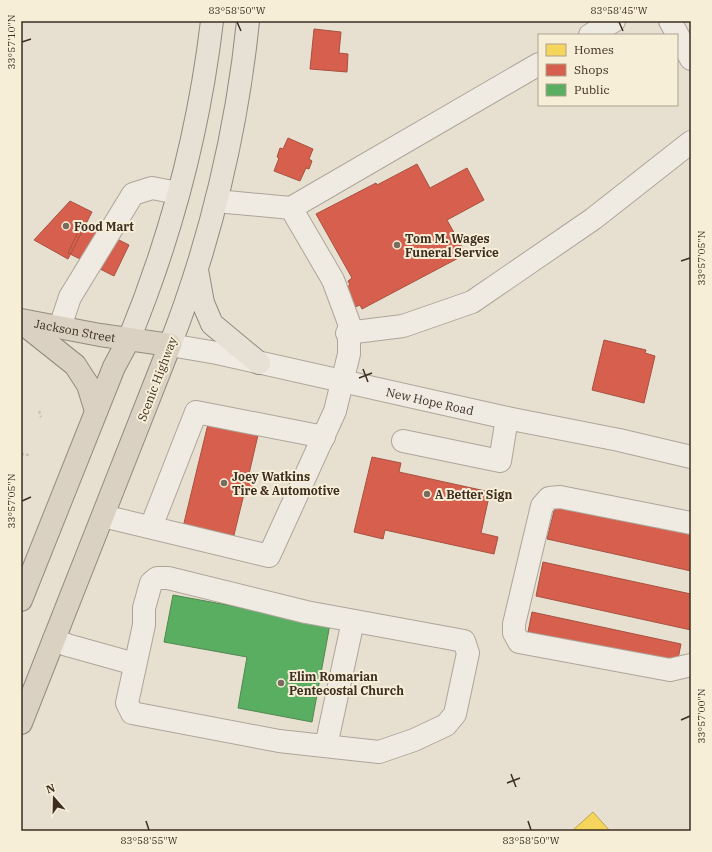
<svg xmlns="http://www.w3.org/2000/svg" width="712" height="852" font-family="'IBM Plex Serif',serif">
<rect width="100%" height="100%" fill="#e7e0d1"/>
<!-- homes -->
<path fill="#f6d55c" stroke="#bea34a" d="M593 812 610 831H572Z"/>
<!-- shops -->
<path fill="#d6604d" stroke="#a85140" d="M314 29 341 32 339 53 348 54 347 72 310 69Z
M288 138 313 149 309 159 312 161 309 169 306 168 300 181 274 171 279 158 277 157 280 148 283 149Z
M417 164 430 188 467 168 484 200 447 220 466 254 362 309 360 305 355 307 345 288 350 285 348 281 352 278 316 214 376 183 377 185Z
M70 201 92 212 68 259 34 240Z
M83 222 129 245 114 276 68 253Z
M604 340 646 350 645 353 655 356 644 403 592 390Z
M208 424 258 435 249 474 256 476 252 492 245 490 233 539 183 527Z
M372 457 401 463 399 472 490 492 481 533 498 537 494 554 385 530 383 539 354 532Z
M556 503 691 533V571L547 539Z
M543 562 691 594V630L536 596Z
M532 612 681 644 677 664 528 632Z"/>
<!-- public -->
<path fill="#5aae61" stroke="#51884e" d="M173 595 330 624 312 722 238 708 247 657 164 642Z"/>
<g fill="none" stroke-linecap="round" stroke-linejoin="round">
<!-- minor casing -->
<g stroke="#ada599" stroke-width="24">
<g id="minor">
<path d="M670 21 691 59"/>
<path d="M590 35 614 21"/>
<path d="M291 208 539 64"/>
<path d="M60 327 70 297 133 194 152 188 178 193"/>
<path d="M347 333 403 326 472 302 593 219 691 142"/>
<path id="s1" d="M170 345 217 353 507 418 619 440 691 457"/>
<path d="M403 441 500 461 507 418"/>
<path d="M103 516 269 556 335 411 349 354V323L333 280 291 208 216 201"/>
<path d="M691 523 560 497 549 498 542 506 514 624V633L519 642 670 670 691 665"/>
<path d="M151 527 196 412 324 437"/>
<path d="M157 578H168L306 612 464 641 468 653 455 714 446 725 414 740 379 752 279 741 132 713 127 703 144 625V608L151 583Z"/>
<path d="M54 639 67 645 135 664"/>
<path d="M326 746 353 621"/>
</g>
</g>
<!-- major casing -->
<g stroke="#928b80" stroke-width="24">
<path id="major" d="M197 270 203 303 212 324 259 363
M129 339C171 237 199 131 212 21
M170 345C210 243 237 130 248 21"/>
</g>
<!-- highway casing -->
<g stroke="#928b80" stroke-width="24">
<g id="highway">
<path id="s2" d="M21 320 100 335 170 345 21 723"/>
<path d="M21 322 75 365 88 385 96 411"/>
<path d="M21 600 114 367 129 339"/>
</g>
</g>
<!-- path -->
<path stroke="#c8c2b9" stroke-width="2.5" stroke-dasharray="3 2" stroke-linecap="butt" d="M39 411 41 417
M21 454 29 455"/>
<!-- minor -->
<use href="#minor" stroke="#efebe3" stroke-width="22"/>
<!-- major -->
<use href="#major" stroke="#e6e1d4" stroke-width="22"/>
<!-- highway -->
<use href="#highway" stroke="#dad1c2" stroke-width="22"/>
</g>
<!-- ticks -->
<path fill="none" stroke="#3d2e20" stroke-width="1.5" d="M237 22 241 31M619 22 623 31M22 42 31 39M681 261 690 258M363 369 368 382M359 378 372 373M22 501 31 497M681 720 690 716M511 774 516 787M507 783 520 778M146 821 149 830M528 821 531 830"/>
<!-- markers -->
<g fill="#786c5e" stroke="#f7eed8" stroke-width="1.5">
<circle cx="66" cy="226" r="4"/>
<circle cx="397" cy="245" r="4"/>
<circle cx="224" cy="483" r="4"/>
<circle cx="427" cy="494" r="4"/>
<circle cx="281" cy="683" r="4"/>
</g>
<g text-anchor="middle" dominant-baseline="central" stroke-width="4" stroke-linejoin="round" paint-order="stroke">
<!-- poi labels -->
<g font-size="12" font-weight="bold" fill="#3d2e20" stroke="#f7eed8" text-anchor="start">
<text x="74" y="226">Food Mart</text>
<text x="405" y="238">Tom M. Wages<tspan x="405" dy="14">Funeral Service</tspan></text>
<text x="232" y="476">Joey Watkins<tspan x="232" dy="14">Tire &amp; Automotive</tspan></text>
<text x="435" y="494">A Better Sign</text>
<text x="289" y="676">Elim Romarian<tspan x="289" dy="14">Pentecostal Church</tspan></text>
</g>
<!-- street labels -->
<g font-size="12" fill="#3d2e20" stroke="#f7eed8">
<text stroke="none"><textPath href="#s2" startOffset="55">Jackson Street</textPath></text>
<text transform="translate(157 379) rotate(-69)">Scenic Highway</text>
<text stroke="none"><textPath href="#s1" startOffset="266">New Hope Road</textPath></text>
</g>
</g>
<!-- border -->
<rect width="712" height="852" fill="none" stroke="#f7eed8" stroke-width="44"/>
<!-- legend -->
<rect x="538" y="34" width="140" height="72" fill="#f7eed8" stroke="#ada18e"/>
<rect x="546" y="44" width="20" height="12" fill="#f6d55c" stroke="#ada18e"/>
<text x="574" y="54" font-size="12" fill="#3d2e20">Homes</text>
<rect x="546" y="64" width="20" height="12" fill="#d6604d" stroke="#ada18e"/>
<text x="574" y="74" font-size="12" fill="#3d2e20">Shops</text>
<rect x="546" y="84" width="20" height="12" fill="#5aae61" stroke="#ada18e"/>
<text x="574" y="94" font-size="12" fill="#3d2e20">Public</text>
<!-- north arrow -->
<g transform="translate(54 798) rotate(340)" stroke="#f7eed8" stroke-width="3" paint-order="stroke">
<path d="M0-3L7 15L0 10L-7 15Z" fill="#3d2e20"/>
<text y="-6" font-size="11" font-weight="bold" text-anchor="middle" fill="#3d2e20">N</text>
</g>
<rect x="22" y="22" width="668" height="808" fill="none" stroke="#3d2e20" stroke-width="1.5"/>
<g font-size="10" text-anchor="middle" fill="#3d2e20">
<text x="237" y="14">83°58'50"W</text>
<text x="619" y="14">83°58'45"W</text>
<text transform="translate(11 42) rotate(-90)" y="4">33°57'10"N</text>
<text transform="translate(701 258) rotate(-90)" y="4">33°57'05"N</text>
<text transform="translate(11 501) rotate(-90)" y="4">33°57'05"N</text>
<text transform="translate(701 716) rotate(-90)" y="4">33°57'00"N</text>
<text x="149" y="844">83°58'55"W</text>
<text x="531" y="844">83°58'50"W</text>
</g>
</svg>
